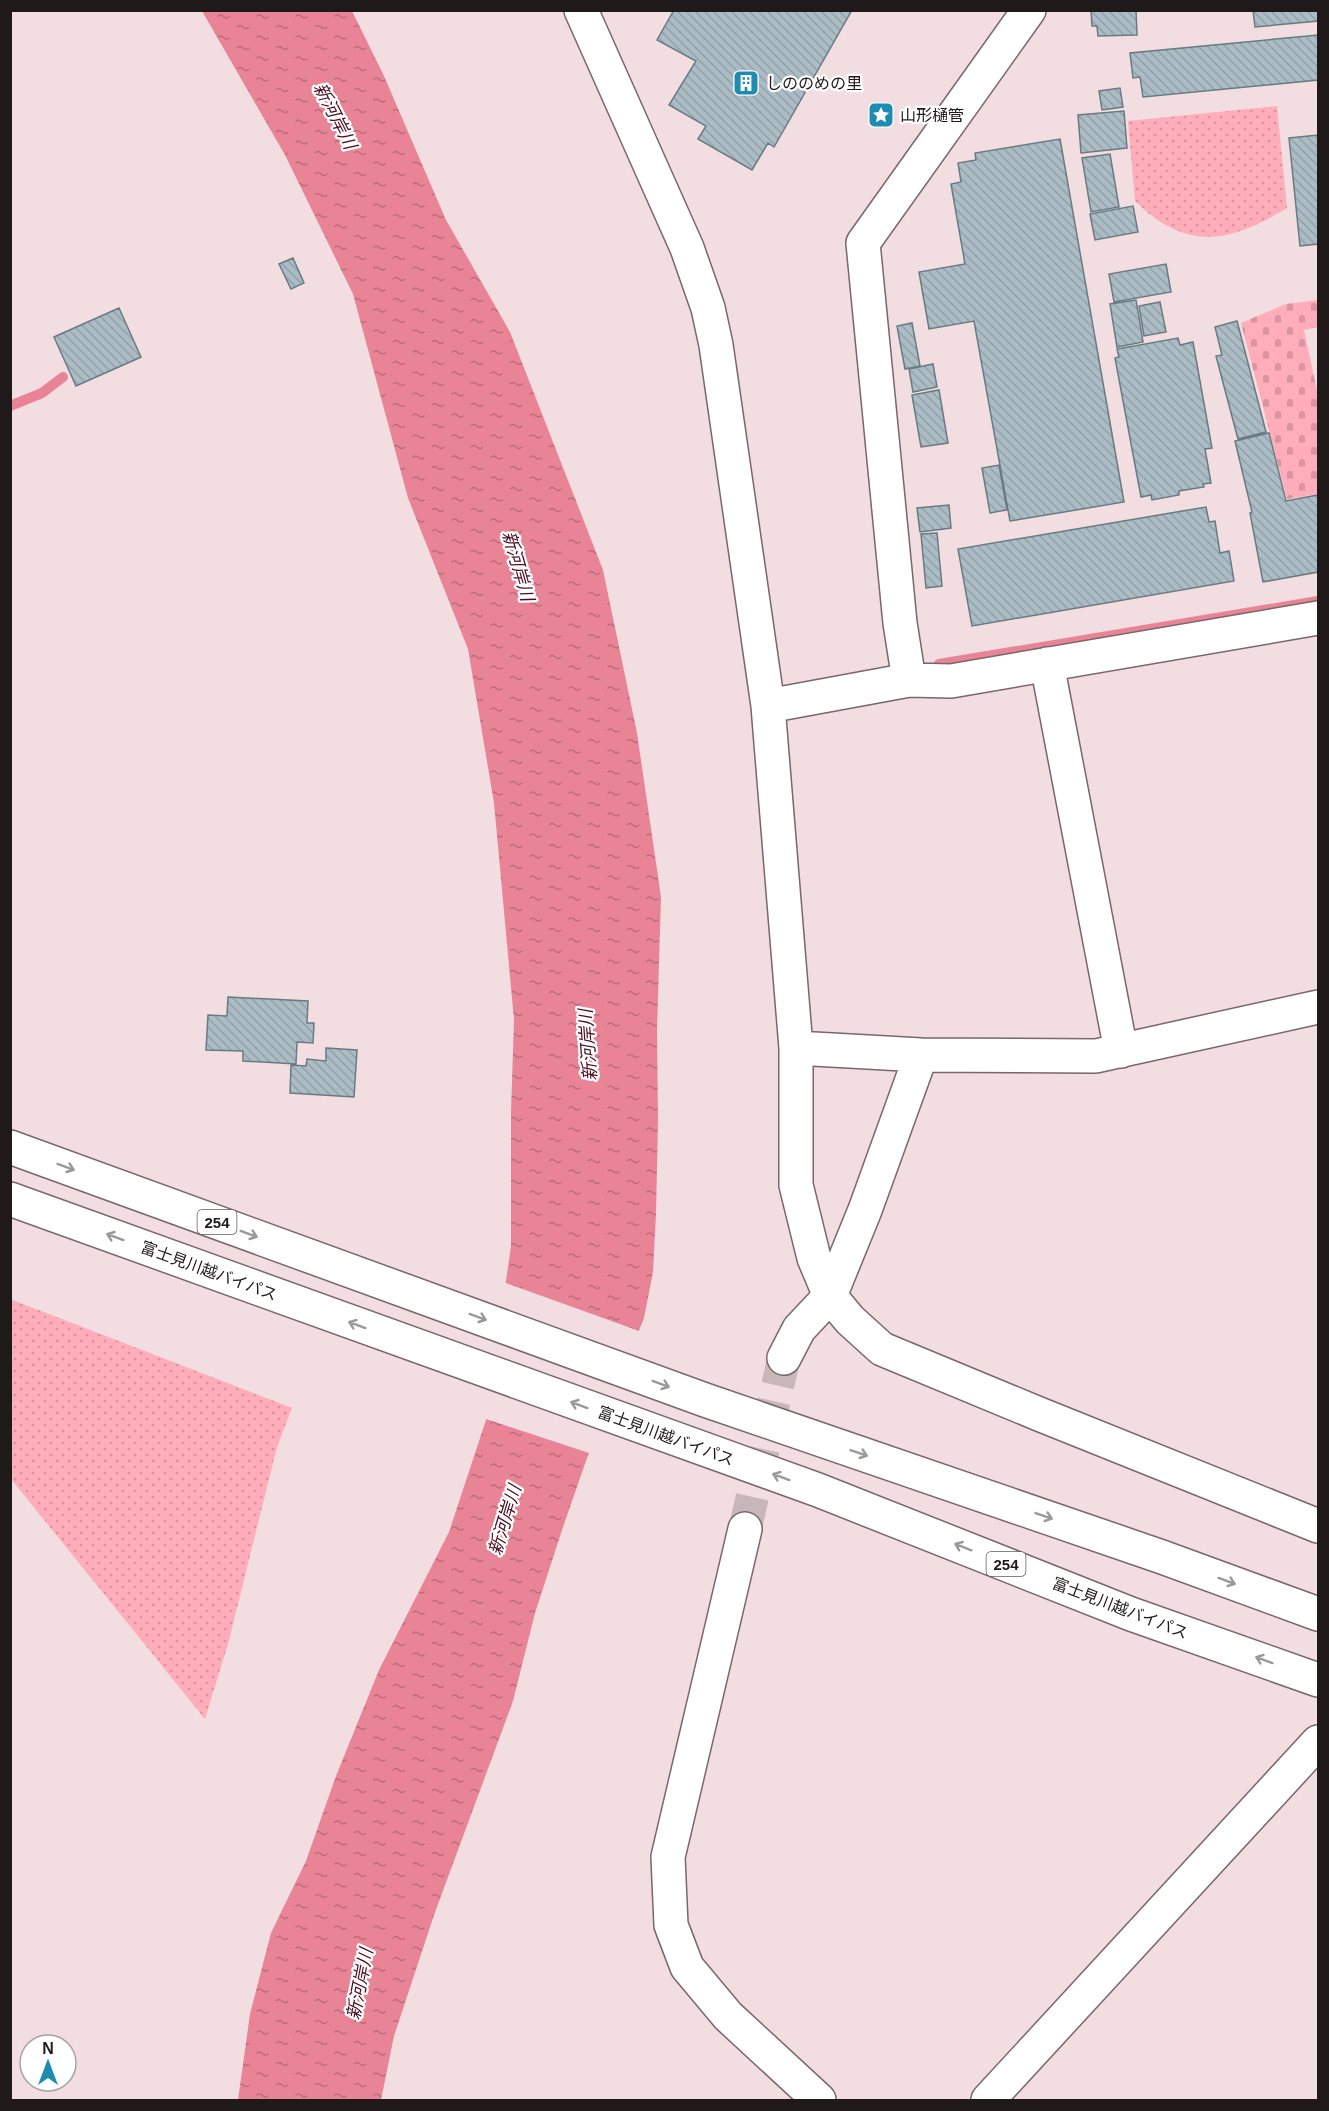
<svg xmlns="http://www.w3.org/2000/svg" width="1329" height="2111" font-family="Arial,'Noto Sans JP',sans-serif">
<defs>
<pattern id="grass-dots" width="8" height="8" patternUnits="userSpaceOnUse" patternTransform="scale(1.5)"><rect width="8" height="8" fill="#ffadba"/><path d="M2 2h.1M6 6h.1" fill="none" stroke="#da949f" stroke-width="1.8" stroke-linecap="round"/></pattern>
<pattern id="cemetery-stones" width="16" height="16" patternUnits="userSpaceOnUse" patternTransform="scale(1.5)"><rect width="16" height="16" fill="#ffadba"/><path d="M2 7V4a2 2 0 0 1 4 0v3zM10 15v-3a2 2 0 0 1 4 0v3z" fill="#da949f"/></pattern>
<pattern id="water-ripples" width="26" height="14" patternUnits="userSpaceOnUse" patternTransform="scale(1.5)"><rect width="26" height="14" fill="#e88496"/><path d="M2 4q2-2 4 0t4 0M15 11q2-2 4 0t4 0" fill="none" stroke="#bc6b7a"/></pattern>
<pattern id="building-back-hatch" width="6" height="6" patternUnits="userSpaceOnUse" patternTransform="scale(1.5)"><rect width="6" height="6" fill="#abbcc5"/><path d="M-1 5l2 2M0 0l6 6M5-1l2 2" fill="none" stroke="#93a1a9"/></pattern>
</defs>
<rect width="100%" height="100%" fill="#f2dde0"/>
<!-- grass -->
<path fill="url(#grass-dots)" d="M1277 106 1287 208C1229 243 1187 252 1135 201L1128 121Z
M10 1299 292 1408 277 1447 228 1644 205 1719 11 1479Z"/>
<!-- cemetery -->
<path fill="url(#cemetery-stones)" d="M1318 300V327L1304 330 1318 395V494L1287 499 1241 323 1286 304Z"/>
<!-- water -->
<path fill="url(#water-ripples)" d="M202 11H352L384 76 446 220 510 332 603 570 637 733 661 897 657 1030 658 1120 656 1213 653 1272 644 1318 587 1458 563 1527 535 1613 513 1701 434 1915 394 2036 381 2100H238L250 2014 271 1933 306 1861 336 1776 379 1670 449 1532 486 1420 511 1246V1112L514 1020 494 803 468 649 408 498 353 294 285 155Z"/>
<!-- pier -->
<path fill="#f2dde0" d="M503 1282 642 1332 592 1454 483 1418Z"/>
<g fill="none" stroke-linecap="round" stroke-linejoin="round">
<!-- stream -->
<path stroke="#e88496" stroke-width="10" d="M10 406 42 393 63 377
M939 664 1318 601"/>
</g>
<!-- building -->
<path fill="url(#building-back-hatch)" stroke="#697a82" stroke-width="1.5" d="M674 10H852L774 147 768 143 752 170 698 139 706 126 669 105 696 61 657 40Z
M1091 10H1136L1137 35 1098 36 1097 26H1092Z
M1253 10H1318V21L1255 27Z
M1318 35V80L1143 97 1140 77 1133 78 1130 53Z
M1120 88 1123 107 1102 110 1099 91Z
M1124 111 1127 148 1081 153 1078 115Z
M1318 135V244L1300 246 1289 138Z
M1060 139 1124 502 1010 521 974 321 929 329 919 272 965 264 951 184 961 182 958 163 976 160 975 153Z
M1110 154 1119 207 1091 212 1082 158Z
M1133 206 1138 232 1095 240 1090 214Z
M293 258 304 283 291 289 279 264Z
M1166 264 1171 292 1114 302 1109 274Z
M1136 300 1143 342 1117 347 1110 304Z
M1160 302 1166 332 1144 336 1139 306Z
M119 308 141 357 76 386 54 337Z
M1237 321 1266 432 1238 439 1216 356 1222 355 1215 327Z
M912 323 920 366 905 369 897 326Z
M1178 338 1180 345 1193 342 1212 448 1205 449 1211 483 1203 484 1204 487 1179 491V495L1152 500 1151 495 1141 497 1115 358 1119 357 1117 349Z
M933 364 937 387 913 392 909 369Z
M939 390 948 443 921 447 912 395Z
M1269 433 1286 501 1318 495V572L1263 582 1250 513 1252 512 1235 441Z
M999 465 1007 510 990 513 982 468Z
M949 505 951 528 920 532 917 508Z
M1206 507 1209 522 1215 521 1220 553 1229 551 1234 581 972 626 958 549Z
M937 533 942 586 926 588 921 534Z
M228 997 308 1001 307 1023H314L313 1043 297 1042 296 1064 243 1061V1051L206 1050 208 1015 227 1016Z
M326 1048 357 1050 354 1097 290 1093 291 1065 306 1066 307 1059 326 1061Z"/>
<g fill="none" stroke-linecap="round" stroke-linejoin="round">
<!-- minor-tunnel -->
<path stroke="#c8b6b8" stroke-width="33" stroke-dasharray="33 16" stroke-linecap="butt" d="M745 1529 784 1358"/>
<!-- minor casing -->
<g stroke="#796769" stroke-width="36">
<path id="minor" d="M581 10 687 248 708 308 716 345 768 706 796 1048V1185L814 1258 830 1296 850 1320 882 1349 1039 1414 1318 1526
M1047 664 1121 1051
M909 680 900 623 863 243 1029 10
M768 706 909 680 951 681 1318 618
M796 1048 921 1055 1096 1056 1318 1007
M784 1358 799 1329 830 1296 865 1210 921 1055
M745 1529 668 1857 671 1925 687 1967 728 2016 819 2100
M988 2100 1318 1742"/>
</g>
<!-- highway casing -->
<g stroke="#796769" stroke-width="36">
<path id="highway" d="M10 1147 705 1400 1162 1557 1318 1614
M10 1199 818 1490 1131 1614 1318 1680"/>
</g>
<!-- minor -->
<use href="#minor" stroke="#fff" stroke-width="33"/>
<!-- highway -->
<use href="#highway" stroke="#fff" stroke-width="33"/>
</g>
<!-- one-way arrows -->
<defs><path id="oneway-shaft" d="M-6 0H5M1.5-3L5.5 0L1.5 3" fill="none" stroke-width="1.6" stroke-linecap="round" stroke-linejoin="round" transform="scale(1.5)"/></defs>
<g stroke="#9b9898">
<use href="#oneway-shaft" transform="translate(66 1167) rotate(20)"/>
<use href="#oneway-shaft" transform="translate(249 1234) rotate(20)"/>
<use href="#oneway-shaft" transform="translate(115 1237) rotate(-160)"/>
<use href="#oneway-shaft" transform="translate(478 1317) rotate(20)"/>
<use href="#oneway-shaft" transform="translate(357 1325) rotate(-160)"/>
<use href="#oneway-shaft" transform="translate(661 1384) rotate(20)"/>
<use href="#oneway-shaft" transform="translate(579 1405) rotate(-160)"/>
<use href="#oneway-shaft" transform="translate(859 1453) rotate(19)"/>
<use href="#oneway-shaft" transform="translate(781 1477) rotate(-160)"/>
<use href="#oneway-shaft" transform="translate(1044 1516) rotate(19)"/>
<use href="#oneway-shaft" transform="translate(963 1547) rotate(-158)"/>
<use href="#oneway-shaft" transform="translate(1227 1581) rotate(20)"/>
<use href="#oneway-shaft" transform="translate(1264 1660) rotate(-160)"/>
</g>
<!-- icons -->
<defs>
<g id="building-square" transform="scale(1.35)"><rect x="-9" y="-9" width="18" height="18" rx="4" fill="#1e8bb1" stroke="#fff"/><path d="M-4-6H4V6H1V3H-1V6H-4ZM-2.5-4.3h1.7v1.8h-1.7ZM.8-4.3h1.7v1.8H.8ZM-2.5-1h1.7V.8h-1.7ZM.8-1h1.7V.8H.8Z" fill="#fff"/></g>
<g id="sight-square" transform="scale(1.35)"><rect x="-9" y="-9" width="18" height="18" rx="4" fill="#1e8bb1" stroke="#fff"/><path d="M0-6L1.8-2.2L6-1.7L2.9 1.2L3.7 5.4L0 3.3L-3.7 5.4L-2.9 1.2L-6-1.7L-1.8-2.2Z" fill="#fff"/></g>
</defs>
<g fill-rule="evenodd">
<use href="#building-square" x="746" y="83"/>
<use href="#sight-square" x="881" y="115"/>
</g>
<g text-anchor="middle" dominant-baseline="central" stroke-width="4.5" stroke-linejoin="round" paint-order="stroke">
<!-- shield labels -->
<g fill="#fff" stroke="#635e5f" stroke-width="1.5">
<rect x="197.5" y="1210" width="39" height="24" rx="4.5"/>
<rect x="986.5" y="1552" width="39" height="24" rx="4.5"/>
</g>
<g font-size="15" font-weight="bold" fill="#20191a">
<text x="217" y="1222">254</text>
<text x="1006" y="1564">254</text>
</g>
<!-- poi labels -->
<g font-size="16" fill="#20191a" stroke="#fff" text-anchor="start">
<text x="766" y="83">しののめの里</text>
<text x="900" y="115">山形樋管</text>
</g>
<!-- street labels -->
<g font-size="16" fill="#20191a" stroke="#fff">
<text transform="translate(209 1271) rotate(20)">富士見川越バイパス</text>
<text transform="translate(666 1436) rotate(20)">富士見川越バイパス</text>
<text transform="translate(1120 1608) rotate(21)">富士見川越バイパス</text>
</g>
<!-- water labels -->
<g font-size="18" font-style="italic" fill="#4d0f20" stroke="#fff">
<text transform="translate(335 116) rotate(63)">新河岸川</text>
<text transform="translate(518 566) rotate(74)">新河岸川</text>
<text transform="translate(588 1045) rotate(-94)">新河岸川</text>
<text transform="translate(505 1520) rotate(-73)">新河岸川</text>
<text transform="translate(360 1984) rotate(-79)">新河岸川</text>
</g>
</g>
<!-- border -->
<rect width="1329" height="2111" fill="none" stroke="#20191a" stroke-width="24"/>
<!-- north arrow -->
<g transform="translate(48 2063)"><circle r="28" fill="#ffffff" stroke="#a6a3a3" stroke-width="1.5"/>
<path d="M0-4.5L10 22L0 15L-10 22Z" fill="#1e8bb1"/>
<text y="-9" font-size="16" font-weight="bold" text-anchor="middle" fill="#20191a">N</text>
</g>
</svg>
